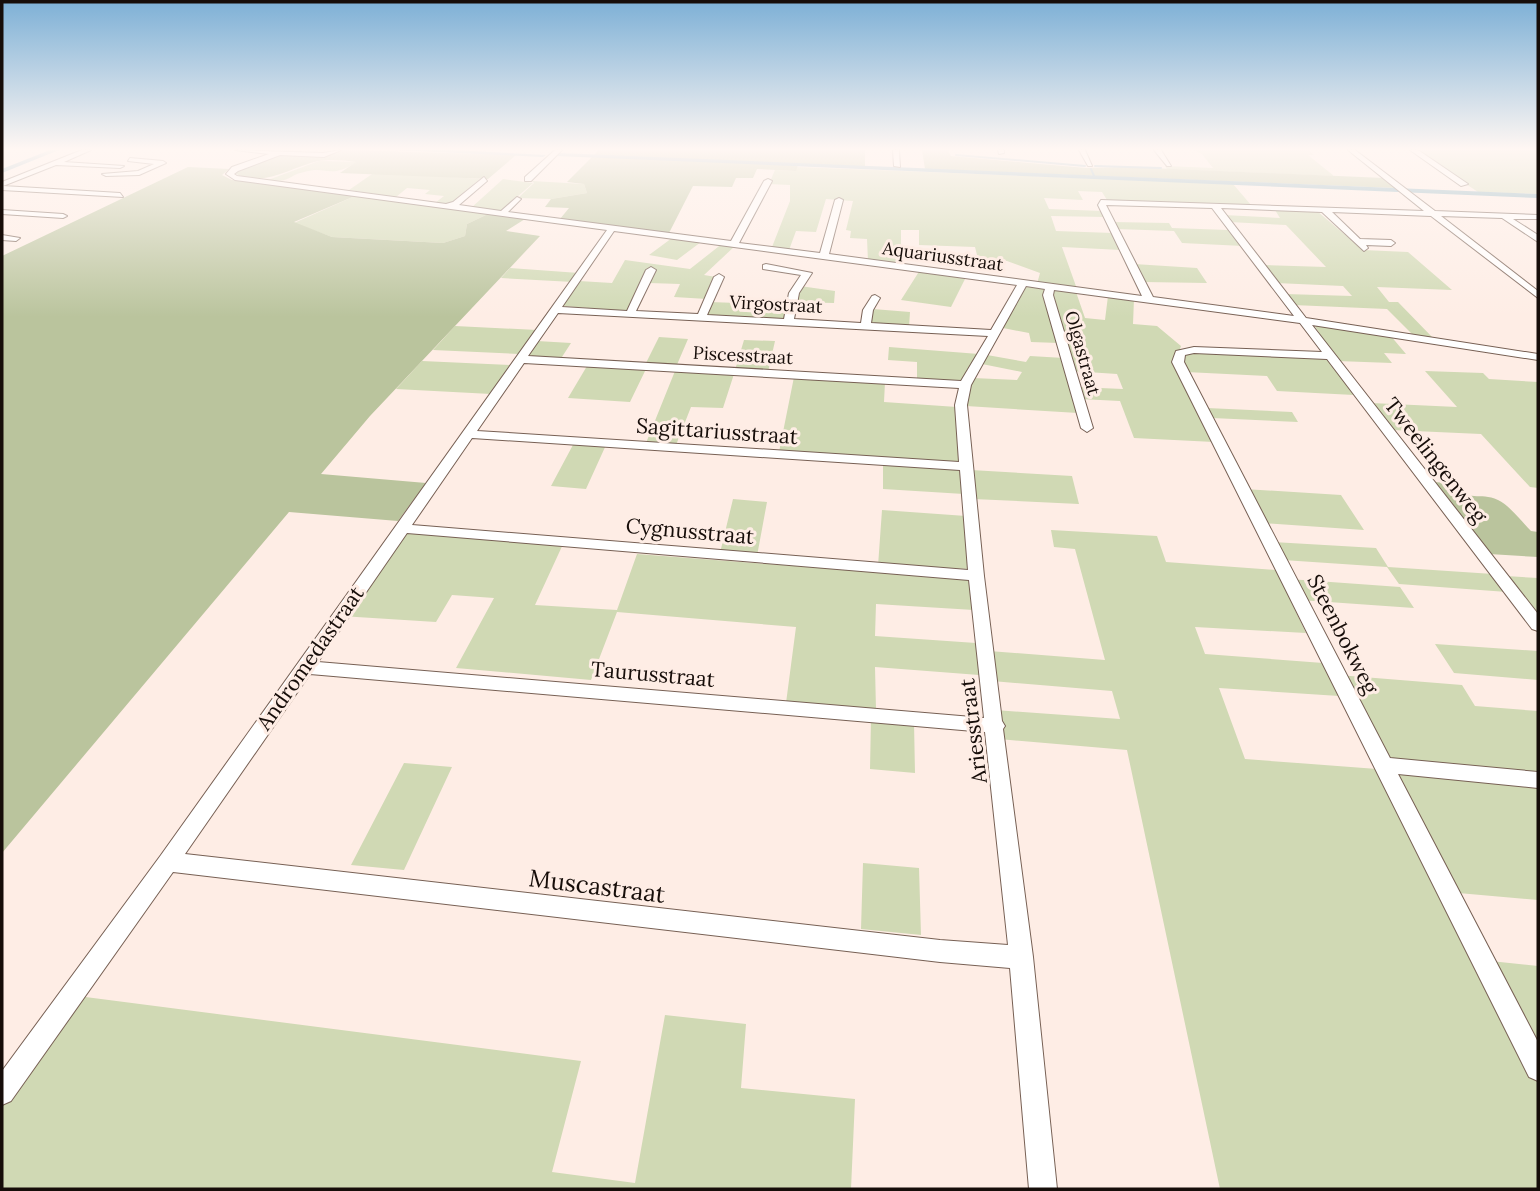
<svg xmlns="http://www.w3.org/2000/svg" width="1540" height="1191" font-family="Lora,serif">
<rect width="100%" height="100%" fill="#feede5"/>
<!-- green -->
<path fill="#d0d9b4" d="M1193 150H1308L1314 155H1308L1334 176 1167 169 1165 166 1213 168 1202 154Z
M1415 150H1538V194L1478 192Z
M319 161 357 162C328 180 329 165 304 172 286 176 292 183 268 180Z
M797 167 1233 184 1251 205 1107 200 1102 192 1078 191 1083 200 1044 198 1049 209 1102 211 1106 217 1051 216 1056 231 1113 233 1121 250 1062 247 1077 289 1037 284 1040 273 1007 261 978 259 975 247 919 245V230H901V265L868 261 867 239 850 238 851 231 846 230 853 201 826 199 816 232 796 231 789 250 772 247 790 201V185L769 184 775 170 795 171Z
M375 172 480 179 448 205 435 203 444 196 425 194 430 190 407 188 396 197 349 190Z
M503 179 533 183 501 211 471 208Z
M532 181 584 184 587 193 551 199 518 198 534 183Z
M355 196 488 214 467 224 465 236 443 243 332 237 294 223Z
M1275 210 1317 211 1363 250 1408 252 1452 290 1377 287 1389 302H1398L1433 338 1413 335 1387 309 1293 305 1285 294 1352 296 1343 286 1276 283 1263 265 1326 267 1286 225 1230 222 1224 215 1280 218Z
M1112 222 1169 223 1172 228 1228 230 1243 246 1182 243 1174 231 1116 229Z
M672 238 701 242 677 260 649 255Z
M723 243 736 245 704 275 716 277 707 299 674 297 680 284 649 283 627 311 562 306 579 281 612 283 625 260 690 269Z
M1134 264 1197 268 1207 283 1144 282Z
M510 268 579 273 573 282 501 278Z
M920 270 966 277 951 307 901 300Z
M800 286 835 291 834 303 794 302Z
M1030 286 1046 288 1059 343 1031 342 1029 333 1003 328 1024 288Z
M1053 289 1076 292 1085 318 1105 320 1108 296 1134 299 1133 324 1157 326 1181 346 1179 352 1214 442 1134 438 1120 401 1080 399 1077 387 1123 389 1117 374 1072 371 1051 295Z
M710 302 790 305 784 320 704 316Z
M873 309 910 312 909 327 869 324Z
M1314 325 1390 335 1406 354 1384 353 1392 363 1337 361Z
M455 326 537 330 519 354 433 350Z
M659 337 688 339 676 367 645 365Z
M744 340 775 341 768 372 735 370Z
M537 341 571 343 560 360 527 356Z
M889 347 979 354 961 382 917 380V362L888 360Z
M1196 352 1323 358 1329 360 1354 395 1277 391 1267 376 1186 372 1181 362 1184 355Z
M987 355 1026 362 1030 356 1064 358 1078 413 966 406 967 392 973 378 1017 380 1022 372 982 364Z
M422 361 512 365 491 394 396 389Z
M587 366 646 369 630 402 568 398Z
M675 371 734 374 723 408 691 407 676 445 646 443Z
M1425 371 1483 373 1489 379 1538 382V488L1530 487 1481 434 1392 430 1371 403 1457 407Z
M794 377 885 382 884 402 957 407 960 460 955 463 779 452Z
M1207 408 1292 412 1298 422 1212 418Z
M574 443 606 445 586 489 551 486Z
M883 463 959 469 964 494 883 489Z
M971 470 1072 476 1079 504 973 499Z
M1244 489 1341 495 1364 530 1262 523Z
M733 499 767 502 757 556 720 553Z
M882 510 966 516 970 569 878 566Z
M1051 530 1157 536 1166 562 1276 570 1306 633 1195 627 1205 654 1323 663 1339 696 1219 688 1245 759 1377 769 1477 974 1485 975 1481 960 1538 966V1189H1220L1127 750 999 739 995 710 1120 719 1112 691 992 681 989 651 1105 660 1075 549 1054 547Z
M405 532 564 542 535 605 617 610 637 554 966 579 971 581 974 610 876 604 875 636 976 643 979 675 875 667 876 710 786 703 796 627 617 612 591 680 456 668 494 598 452 595 436 622 341 616Z
M1273 542 1376 548 1388 567 1493 574 1507 592 1399 584 1387 567 1283 560Z
M1506 576 1538 578V616Z
M1289 579 1400 587 1414 608 1300 600Z
M1435 644 1538 651V680L1454 673Z
M1338 675 1462 685 1475 706 1538 711V777L1408 764 1389 758Z
M871 718 914 722 915 773 870 769Z
M404 763 452 767 404 870 351 865Z
M1398 769 1538 783V900L1447 892 1391 771Z
M863 863 919 868 921 935 861 929Z
M70 995 581 1061 552 1172 635 1183 665 1015 746 1024 741 1088 855 1099 851 1189H2V1092Z"/>
<!-- forest -->
<path fill="#bac49d" d="M340 150 516 155 488 179 340 173 356 162C345 160 330 159 318 161 288 168 265 188 234 173L286 153 323 156Z
M599 150H865V167L798 165 796 171 757 169 753 178H736L732 187 693 186 669 233 560 219 569 208 545 207 551 199 587 193 584 184 567 182Z
M922 150H948L951 156 1086 168 1127 167 1384 178 1396 188 925 169Z
M188 167 229 169 222 175 232 180 355 196 294 222 332 237 443 243 465 236 467 224 488 214 525 219 506 231 540 236 370 416 321 474 426 483 398 521 289 512 2 853V256Z
M1432 482 1452 483C1469 504 1479 491 1498 500 1509 505 1522 522 1531 531L1538 532V557L1489 554Z"/>
<g fill="none" stroke-linecap="round" stroke-linejoin="round">
<!-- stream -->
<path stroke="#7eaabb" stroke-width="2" d="M956 155 1085 166
M1095 166 1161 168
M1091 169 1095 178"/>
<!-- canal -->
<path fill="#7eaabb" fill-rule="evenodd" d="M50 150H59L2 173V169Z
M397 150H453L546 155 543 157Z
M559 153 1538 194V198L557 156Z"/>
<!-- street casing -->
<g stroke="#776054" stroke-width="2">
<path id="street" d="M82 150H91L64 162 124 166 120 168 56 165 3 186 120 193 123 197 2 190V182Z
M235 150 323 153 341 150 324 157 280 155 238 171 234 174 237 176 446 204 453 202 484 177 487 181 459 205 501 211 517 197 521 199 508 212 731 241 764 181 768 179 772 181 739 243 820 253 835 200 839 198 843 200 829 254 1142 296 1098 205 1101 200 1424 211 1348 150H1355L1435 211 1538 215V219H1513L1538 235V242L1502 218 1441 216 1538 291V298L1431 216 1332 212 1360 239 1391 240 1395 243 1391 246 1366 245 1368 248 1364 251 1322 212 1221 208 1306 318 1538 354V360L1312 325 1538 614V631L1532 629 1327 359 1194 353 1185 355 1184 362 1390 758 1538 772V788L1398 774 1538 1042V1081L1529 1077 1172 362 1176 351 1194 347 1322 352 1300 323 1054 290 1053 295 1093 428 1087 432 1081 428 1043 295 1045 289 1026 286 971 385 967 405 984 576 1002 721 1005 726 1003 729 1033 957 1057 1189H1029L1010 968 940 962 173 872 11 1101 2 1105V1071L161 855 607 230 235 180 226 174 232 167 269 154ZM1106 205 1212 208 1294 316 1153 297ZM614 231 1017 285 991 330 871 323 873 310 880 298 875 295 872 296 863 310 861 323 794 319 799 293 812 273 766 264 763 265V269L801 275 789 293 784 319 707 315 724 277 719 274 714 277 698 314 636 311 656 270 651 267 646 270 627 311 562 307ZM558 313 988 336 961 381 528 356ZM524 363 959 388 955 405 959 462 477 431ZM472 438 960 470 968 570 412 525ZM407 533 969 580 984 718 318 662ZM310 674 985 732 1008 945 940 940 185 854Z
M555 150H562L531 181H525V177Z
M893 150H899L900 167 894 166Z
M998 150H1004V153L999 154Z
M1079 150H1085L1092 166H1088Z
M1154 150H1161L1171 166H1167Z
M1410 150H1418L1468 184 1461 186Z
M130 158 163 161 166 163 139 175 106 176 102 174 138 171 154 164 128 161Z
M2 210 63 214 67 216 63 218 2 214Z
M2 235 20 238 16 241 2 240Z"/>
</g>
<!-- street -->
<use href="#street" fill="#fff" fill-rule="evenodd"/>
</g>
<!-- sky -->
<linearGradient id="sky" x2="0" y2="1"><stop stop-color="#7db0d6"/><stop offset="0.47" stop-color="#fff7f3"/><stop offset="1" stop-color="#fff7f3" stop-opacity="0"/></linearGradient>
<rect width="1540" height="317" fill="url(#sky)"/>
<g text-anchor="middle" dominant-baseline="central" stroke-width="6" stroke-linejoin="round" paint-order="stroke">
<!-- far-street labels -->
<g font-size="18" fill="#160d09" stroke="#feede5">
<text transform="translate(943 256) rotate(8)">Aquariusstraat</text>
<text transform="translate(776 304) rotate(3)">Virgostraat</text>
<text transform="translate(1083 353) rotate(74)">Olgastraat</text>
<text transform="translate(743 355) rotate(3)">Piscesstraat</text>
</g>
<!-- street labels -->
<g font-size="21" fill="#160d09" stroke="#feede5">
<text transform="translate(717 431) rotate(4)">Sagittariusstraat</text>
<text transform="translate(1436 460) rotate(52)">Tweelingenweg</text>
<text transform="translate(690 531) rotate(5)">Cygnusstraat</text>
<text transform="translate(1343 634) rotate(63)">Steenbokweg</text>
<text transform="translate(310 658) rotate(-55)">Andromedastraat</text>
<text transform="translate(653 674) rotate(5)">Taurusstraat</text>
<text transform="translate(973 731) rotate(-97)">Ariesstraat</text>
</g>
<!-- near-street labels -->
<g font-size="24" fill="#160d09" stroke="#feede5">
<text transform="translate(597 886) rotate(7)">Muscastraat</text>
</g>
</g>
<!-- border -->
<rect width="1540" height="1191" fill="none" stroke="#160d09" stroke-width="7"/>
</svg>
